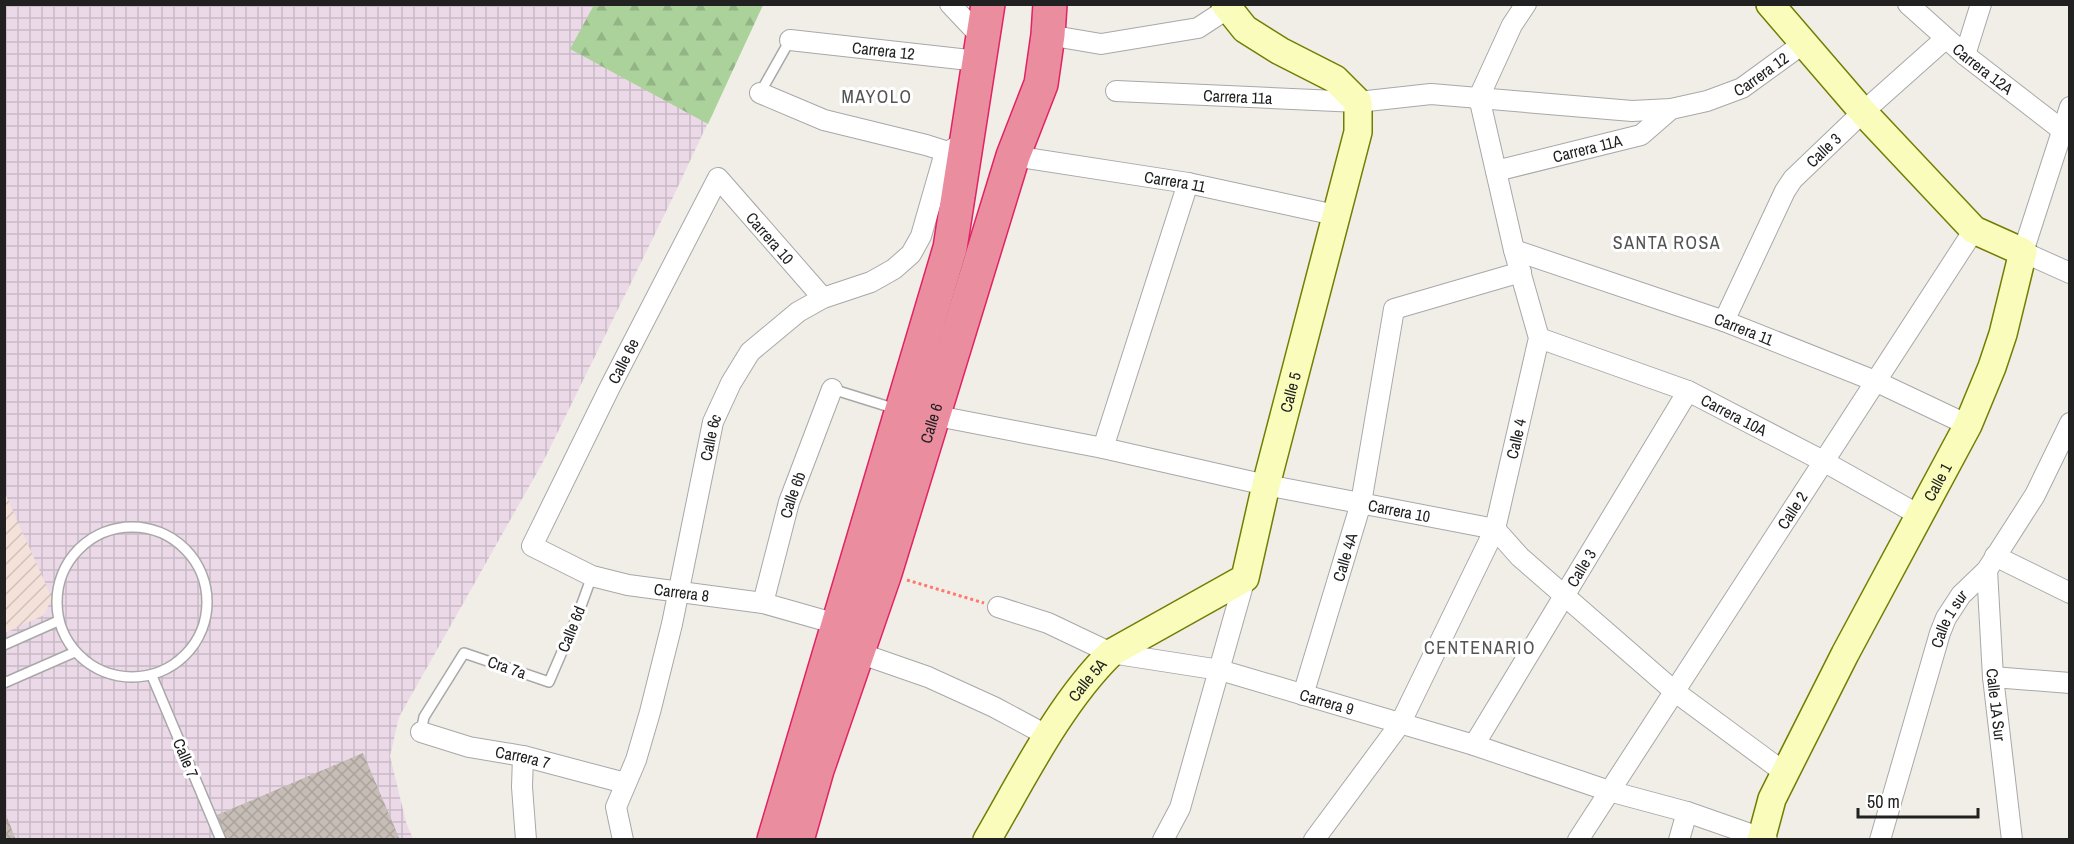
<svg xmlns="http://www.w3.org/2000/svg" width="2074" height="844" font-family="'Archivo Narrow',sans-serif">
<defs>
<pattern id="industrial-grid" width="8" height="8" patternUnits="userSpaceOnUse" patternTransform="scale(1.5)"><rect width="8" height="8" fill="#ebd9e7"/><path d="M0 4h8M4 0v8" fill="none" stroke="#c9bac6"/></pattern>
<pattern id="military-furrows" width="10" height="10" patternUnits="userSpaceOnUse" patternTransform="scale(1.5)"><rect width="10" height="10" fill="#f3e1da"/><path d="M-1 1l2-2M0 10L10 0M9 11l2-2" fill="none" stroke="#d0c1bb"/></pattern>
<pattern id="forest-firs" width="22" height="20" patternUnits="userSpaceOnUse" patternTransform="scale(1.5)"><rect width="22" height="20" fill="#abd29a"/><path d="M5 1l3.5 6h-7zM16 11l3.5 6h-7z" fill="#93b484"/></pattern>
<pattern id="building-cross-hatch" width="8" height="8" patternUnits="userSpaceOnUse" patternTransform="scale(1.5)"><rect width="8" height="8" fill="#c6bdb6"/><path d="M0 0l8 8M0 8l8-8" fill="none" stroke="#aaa29c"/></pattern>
</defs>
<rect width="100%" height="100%" fill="#f1eee7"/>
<!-- industrial -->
<path fill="url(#industrial-grid)" d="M5 5H763L674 195 544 460 399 717 390 756 406 822 413 839 5 840Z"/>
<!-- military -->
<path fill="url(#military-furrows)" d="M4 491 52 598 44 615 5 633Z"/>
<!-- forest -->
<path fill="url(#forest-firs)" d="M594 5V4L763 5 708 124 570 49Z"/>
<!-- building -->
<path fill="url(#building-cross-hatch)" d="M363 753 400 840H227L217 815Z
M4 812H5L16 840H4Z"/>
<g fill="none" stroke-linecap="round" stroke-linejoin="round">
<!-- lane casing -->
<g stroke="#a8a8a8" stroke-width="12">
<path id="lane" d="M760 93 790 40
M832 389 896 409
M57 602a75 75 0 1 1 150 0a75 75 0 1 1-150 0Z
M4 645 58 621
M152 676 221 840
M4 683 75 652
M421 732 424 717 464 653 549 682 577 617 592 576"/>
</g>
<!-- street casing -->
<g stroke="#a8a8a8" stroke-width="22">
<g id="street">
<path d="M950 4 983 39"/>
<path id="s1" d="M1908 4 1965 55 2062 130"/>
<path d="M1048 35 1101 44 1198 28 1227 9"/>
<path id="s2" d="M790 40 978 61"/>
<path d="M1965 55 1981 4"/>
<path id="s3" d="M1116 91 1358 102 1431 94 1632 111 1671 109 1707 101 1742 88 1804 43"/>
<path d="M760 93 824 120 926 145 948 152"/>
<path d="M2070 107 2023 252 2070 273"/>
<path id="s4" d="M1013 156 1188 183 1335 215"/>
<path id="s5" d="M1496 171 1641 135 1671 109"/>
<path id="s6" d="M1514 250 1724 321 1875 381 1968 425"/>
<path id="s7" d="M823 298 718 178 610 387 532 546 592 576 628 585 763 603 837 624"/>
<path id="s8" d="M1724 321 1785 191 1793 179 1863 112 1945 39"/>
<path id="s9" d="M1539 338 1688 391 1823 461 1919 515"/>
<path id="s10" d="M932 415 1103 448 1266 485 1495 529 1520 557 1674 691 1785 773"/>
<path d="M1103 448 1188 183"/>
<path d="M1995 556 2070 593"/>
<path id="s11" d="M1987 570 1993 677 2012 840"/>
<path id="s12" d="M763 603 789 502 832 389"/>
<path id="s13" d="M998 607 1048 623 1111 653 1220 670 1474 745 1609 791 1687 812 1767 840"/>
<path d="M859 653 928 677 994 707 1048 736"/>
<path d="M1993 677 2070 683"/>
<path id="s14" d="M1303 695 1361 503 1394 309 1521 272"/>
<path id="s15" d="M421 732 469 747 523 756 625 783"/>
<path id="s16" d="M1474 745 1688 391"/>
<path d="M523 756 522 787 526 840"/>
<path id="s17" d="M623 840 616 807 636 760 650 712 672 624 713 422 731 383 750 352 798 312 823 298 871 282 894 269 911 254 921 236 944 156 954 148 966 147"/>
<path d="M1163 840 1180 808 1245 578"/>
<path id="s18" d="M1314 840 1400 724 1495 529 1539 338 1514 250 1479 97 1512 25 1526 4"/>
<path id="s19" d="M1578 840 1974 230"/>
<path d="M1679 840 1687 812"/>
<path id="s20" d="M1880 840 1940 633 1946 618 1961 595 1987 570 2035 495 2070 423"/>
</g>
</g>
<!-- secondary casing -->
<g stroke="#727e01" stroke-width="30">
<g id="secondary">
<path id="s21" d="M987 840C1023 778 1060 703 1111 653L1245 578 1266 485 1358 132V102L1335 79 1280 51 1245 29 1225 4"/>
<path id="s22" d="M1761 840 1772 799 1785 773 1845 654 1968 425 1992 367 2003 334 2023 252 1974 230 1863 112 1770 4"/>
</g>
</g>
<!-- highway casing -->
<g stroke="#e12265" stroke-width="36">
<g id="highway">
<path d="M774 840 950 248 988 4"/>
<path id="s23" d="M797 840 817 770 885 573 1013 156 1041 84 1048 35 1050 4"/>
</g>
</g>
<!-- path -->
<path stroke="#fe796b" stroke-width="3" stroke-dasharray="3 3" stroke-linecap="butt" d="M907 580 984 603"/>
<!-- lane -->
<use href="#lane" stroke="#fff" stroke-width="9"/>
<!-- street -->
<use href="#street" stroke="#fff" stroke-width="20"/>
<!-- secondary -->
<use href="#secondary" stroke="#f9fcbb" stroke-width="27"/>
<!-- highway -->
<use href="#highway" stroke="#ea8d9f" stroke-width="33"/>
</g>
<g text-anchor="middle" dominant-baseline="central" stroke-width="6" stroke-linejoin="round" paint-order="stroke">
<!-- street labels -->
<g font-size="16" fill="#212121" stroke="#fff">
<text stroke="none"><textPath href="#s2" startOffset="94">Carrera 12</textPath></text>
<text stroke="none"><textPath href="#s1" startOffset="99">Carrera 12A</textPath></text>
<text stroke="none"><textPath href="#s3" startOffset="654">Carrera 12</textPath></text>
<text stroke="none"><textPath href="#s3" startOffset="122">Carrera 11a</textPath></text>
<text stroke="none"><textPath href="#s5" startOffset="94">Carrera 11A</textPath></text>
<text stroke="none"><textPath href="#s8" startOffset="200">Calle 3</textPath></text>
<text stroke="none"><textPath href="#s4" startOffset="164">Carrera 11</textPath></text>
<text transform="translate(770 238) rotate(49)">Carrera 10</text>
<text stroke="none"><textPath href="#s6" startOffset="243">Carrera 11</textPath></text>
<text transform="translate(623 361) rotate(-63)">Calle 6e</text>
<text stroke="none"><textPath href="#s21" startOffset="570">Calle 5</textPath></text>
<text stroke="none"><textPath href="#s9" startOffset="210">Carrera 10A</textPath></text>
<text stroke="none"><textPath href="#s23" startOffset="438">Calle 6</textPath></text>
<text stroke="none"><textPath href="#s17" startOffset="416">Calle 6c</textPath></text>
<text stroke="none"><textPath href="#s18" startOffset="454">Calle 4</textPath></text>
<text stroke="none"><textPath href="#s22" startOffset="400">Calle 1</textPath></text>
<text stroke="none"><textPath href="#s12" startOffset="112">Calle 6b</textPath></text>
<text stroke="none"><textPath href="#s10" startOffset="477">Carrera 10</textPath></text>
<text stroke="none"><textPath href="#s19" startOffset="393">Calle 2</textPath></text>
<text stroke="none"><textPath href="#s14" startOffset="144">Calle 4A</textPath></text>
<text stroke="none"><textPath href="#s16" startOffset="207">Calle 3</textPath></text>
<text stroke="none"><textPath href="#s7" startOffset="730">Carrera 8</textPath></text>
<text stroke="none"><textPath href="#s20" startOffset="232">Calle 1 sur</textPath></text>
<text transform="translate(571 629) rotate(-68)">Calle 6d</text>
<text transform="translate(507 667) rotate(19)">Cra 7a</text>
<text stroke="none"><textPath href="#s21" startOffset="189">Calle 5A</textPath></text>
<text stroke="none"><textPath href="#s13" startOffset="344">Carrera 9</textPath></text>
<text stroke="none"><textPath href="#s11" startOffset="135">Calle 1A Sur</textPath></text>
<text transform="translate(186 758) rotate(67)">Calle 7</text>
<text stroke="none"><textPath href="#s15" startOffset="105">Carrera 7</textPath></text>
</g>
<!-- neighbourhood labels -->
<g font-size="18" letter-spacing="1.5" fill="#545454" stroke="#fff">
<text x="877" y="96">MAYOLO</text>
<text x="1667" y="242">SANTA ROSA</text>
<text x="1480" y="647">CENTENARIO</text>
</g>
</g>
<!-- border -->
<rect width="2074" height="844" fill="none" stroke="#212121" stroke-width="12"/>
<!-- scale -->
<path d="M1858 808v9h120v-9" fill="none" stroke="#212121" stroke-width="3"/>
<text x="1867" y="808" font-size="18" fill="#212121" stroke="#ffffff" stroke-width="4.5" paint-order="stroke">50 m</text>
</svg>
